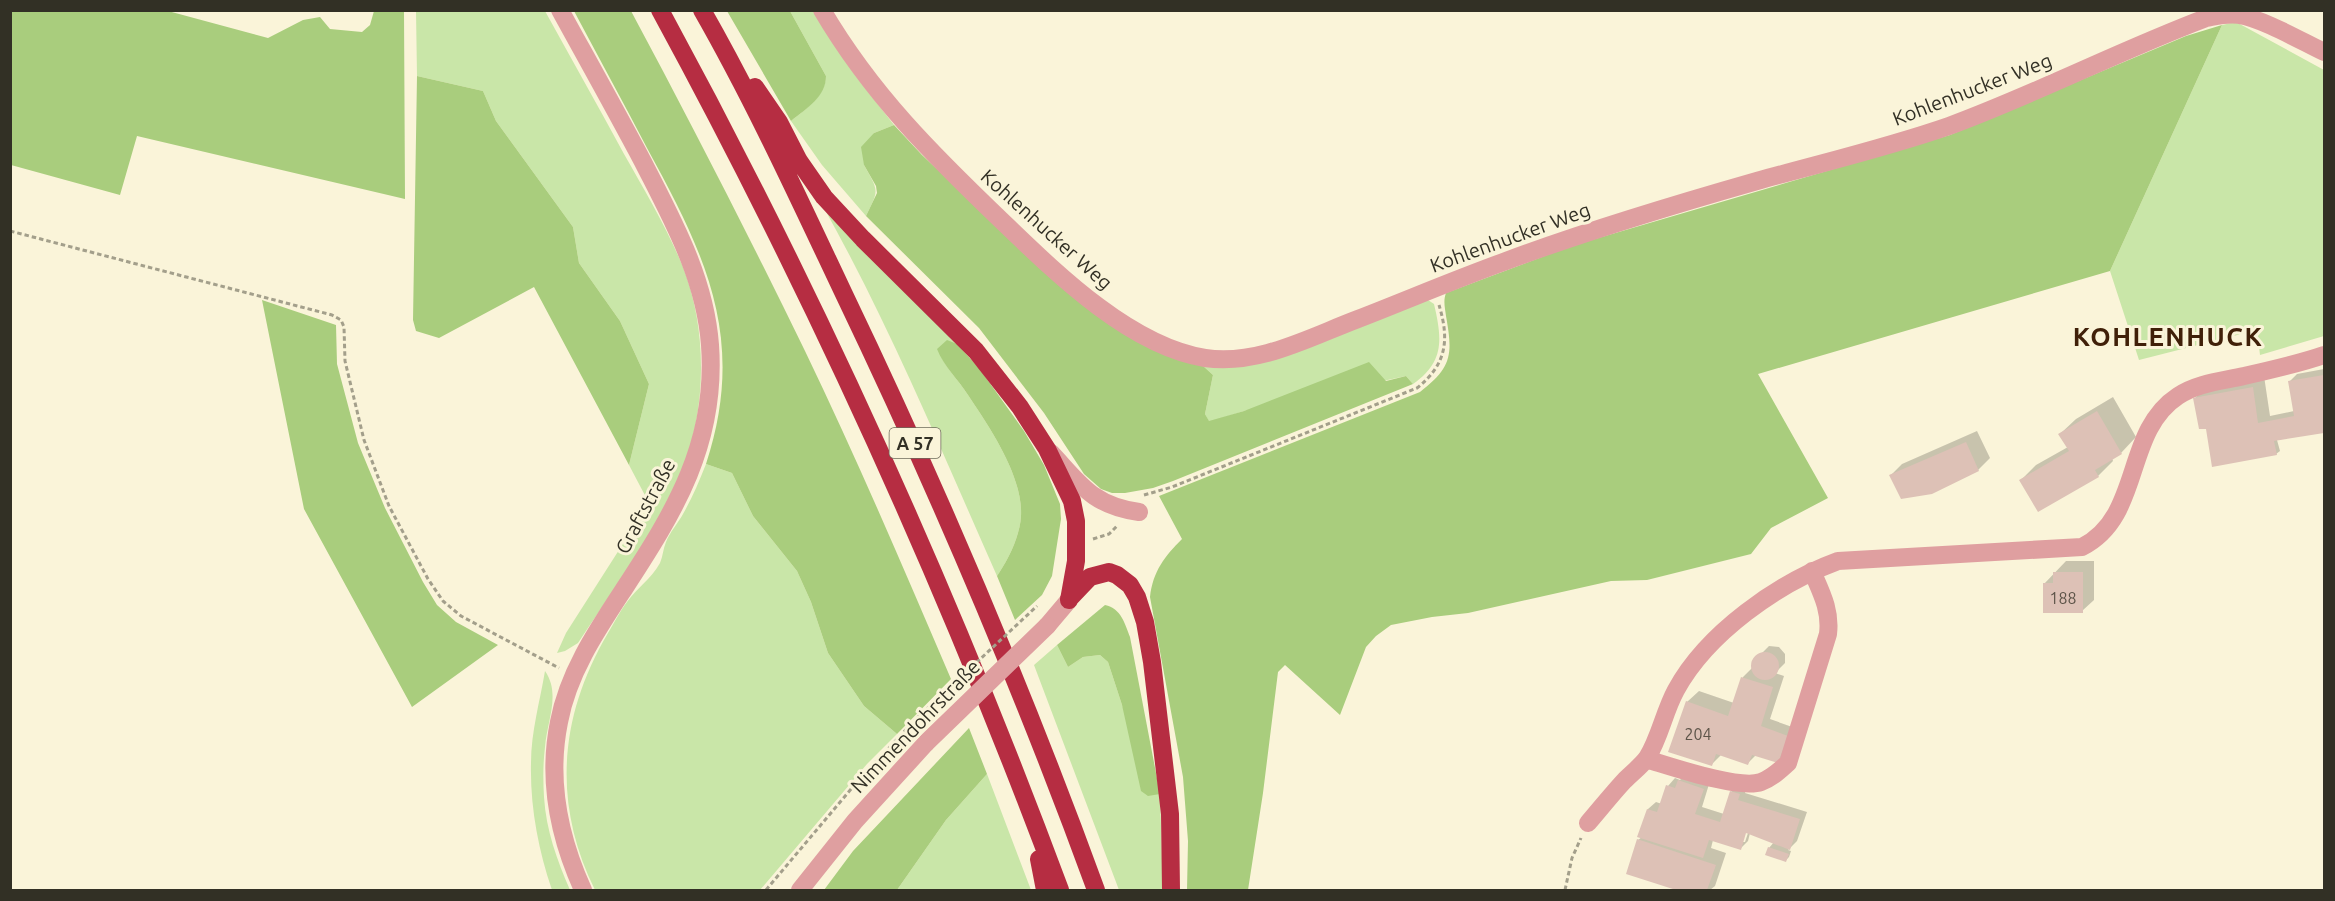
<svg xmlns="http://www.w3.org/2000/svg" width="2335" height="901" font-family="Ubuntu,sans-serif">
<rect width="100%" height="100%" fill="#faf4d9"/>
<!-- green -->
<path fill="#c9e6a8" d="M416 11H545C571 58 598 106 624 154 645 191 667 228 683 267 708 331 707 413 680 476 655 536 613 589 578 643L565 651 557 653 566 633 649 503 629 465 649 384 620 321 579 263 573 227 496 121 483 91 417 76Z
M790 11H813L853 72 894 125 874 133 864 165C879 192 879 189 866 216L822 165 791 121C807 108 825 97 826 76Z
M2236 22 2324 70V336L2260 355 2257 330 2139 360 2110 271 2222 25Z
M824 208 957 344 938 349C944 367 958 379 968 395 990 428 1023 476 1021 516 1020 536 1008 560 997 576 942 452 890 326 824 208Z
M1428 300 1434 304C1442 338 1445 362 1413 384L1406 376 1244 411 1209 422 1205 414 1213 375 1202 365Z
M706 464 732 473 753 516 797 571 811 602 828 653 864 706 897 734 867 764 760 890H595C552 803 559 716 608 633 614 623 620 611 627 602 637 588 651 579 660 563 663 556 663 549 666 542 670 532 678 523 683 514 692 498 699 482 706 464Z
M1057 645 1068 667 1083 657 1100 655 1108 662 1122 705 1160 794 1163 890H1119L1034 665Z
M545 671C561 694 547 721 545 747 543 763 543 780 544 797 546 830 557 860 570 890H552C538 849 530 806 531 763 531 732 540 701 545 671Z
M987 774 1031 890H897L946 820Z"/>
<!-- forest -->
<path fill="#a9cd7d" d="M10 11H168L268 38 303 20 320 17 330 29 362 32 370 25 374 11H404L405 199 137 136 120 195 11 165Z
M574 11H631C691 123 749 236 805 351 857 459 904 569 951 679L897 734 864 706 828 653 811 602 797 571 753 516 732 473 706 464C747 339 706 256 647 148 623 102 598 56 574 11Z
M727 11H790L826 76C826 97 807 108 791 121Z
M2222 25 2110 271 1758 374 1828 498 1771 528 1751 554 1647 580 1611 581 1468 613 1432 617 1391 625 1376 636 1366 647 1340 715 1285 665 1278 672 1263 793 1248 890H1187L1188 841 1183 777 1150 597C1153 571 1165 556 1182 539L1159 496 1420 392C1452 367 1453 355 1446 316 1445 308 1443 301 1446 293L1571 246 1950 135 2186 36Z
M417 76 483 91 496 121 573 227 579 263 620 321 649 384 629 465 534 287 439 338 416 331 413 320Z
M894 125 922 155 1029 256 1202 365 1213 375 1205 414 1209 421 1244 411 1369 362 1386 381 1406 376 1413 384 1173 481 1153 488 1125 493H1112L1101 489 1084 474 1044 413 979 328 866 216 877 193 876 186 864 165 861 147 874 133Z
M262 300 336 325 337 364 358 443 385 508 423 582 437 605 456 622 498 645 412 707 304 509Z
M947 340 957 344 979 368 1024 431 1044 465 1060 504 1061 519 1052 576 1042 595 1015 620 997 576C1008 560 1020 536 1021 516 1023 476 990 428 968 395 958 379 944 367 937 349Z
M1105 605C1121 608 1125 624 1130 637L1160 794 1148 796 1141 791 1122 705 1108 662 1100 655 1083 657 1068 667 1057 645Z
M969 728 987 774 946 820 897 890H824L853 851Z"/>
<!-- shadow -->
<path fill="#0003" fill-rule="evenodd" d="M2324 369V431L2277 440 2280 451 2276 454 2207 427 2195 398 2202 391 2264 376 2270 416 2294 411 2290 381 2297 374Z
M2113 397 2136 437 2121 453 2112 458 2113 461 2098 476 2021 480 2036 465 2068 447 2060 434 2076 419Z
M1977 431 1990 458 1978 470 1891 475 1902 464Z
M2066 561H2094V600L2082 611 2044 584Z
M1769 646 1779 647 1785 654V663L1775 673 1784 676 1770 719 1795 728 1786 754 1778 761 1756 755 1748 763 1721 755 1711 765 1687 702 1699 691 1734 703 1743 677 1754 666V661Z
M1686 773 1710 781 1702 807 1724 814 1731 792 1739 784 1747 787 1745 793 1807 812 1797 841 1788 850 1791 851 1789 857 1786 860 1769 848 1774 842 1750 833 1748 841 1740 849 1713 840 1711 848 1726 853 1715 886 1710 890H1681L1627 873 1638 840 1642 837 1648 809 1656 802 1662 804 1668 786 1675 778 1680 780ZM1747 826 1750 827 1745 842H1742Z"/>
<!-- building -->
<path fill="#ddc1b6" d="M2324 375V433L2274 441 2277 455 2212 467 2206 429H2199L2193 398 2253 387 2258 423 2294 416 2288 381Z
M2097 411 2122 454 2095 470 2099 477 2038 512 2019 480 2069 451 2058 434Z
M1966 442 1979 471 1932 494 1901 499 1889 475Z
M2053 572H2083V613H2043V583H2053Z
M1751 666a14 14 0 1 1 28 0a14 14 0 1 1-28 0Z
M1741 677 1773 687 1761 726 1788 736 1778 763 1752 755 1748 765 1716 754 1712 766 1668 752 1686 701 1728 716Z
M1678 780 1704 789 1695 814 1720 822 1730 791 1740 794 1738 800 1800 819 1790 850 1746 833 1741 850 1709 840 1703 858 1637 837 1647 809 1657 812 1666 785 1675 788Z
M1637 839 1716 865 1707 890H1676L1626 874Z
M1768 847 1789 854 1786 862 1765 855Z"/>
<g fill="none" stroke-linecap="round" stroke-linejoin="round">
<!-- path -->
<path stroke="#a39f8b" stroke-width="3" stroke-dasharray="4.5 3" stroke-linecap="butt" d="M10 231 332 315 341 320 344 327 345 361 364 440 389 506 428 579 443 601 461 616 559 668
M1144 495 1172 487 1417 388C1446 365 1450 341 1439 305
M1093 539 1109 534 1118 525
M766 890 857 782 916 719
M1565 890 1572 858 1581 838"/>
<!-- minor -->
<path stroke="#df9fa0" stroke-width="18" d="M560 10C588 61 616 111 643 162 673 221 705 278 710 345 717 443 675 511 624 589 597 630 568 673 559 722 547 781 559 837 583 890
M822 10C872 95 933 155 1003 222 1056 273 1130 346 1205 358 1258 366 1310 337 1358 319 1407 300 1456 279 1506 261 1589 230 1673 205 1757 181 1821 163 1886 148 1949 126 2036 94 2119 51 2206 18 2217 16 2228 13 2239 15 2263 19 2301 41 2324 52
M1051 453C1080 484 1093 506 1139 512
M1047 626 1069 600
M1646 759C1670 766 1739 790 1761 782 1772 778 1779 771 1788 763L1828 634C1831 610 1821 592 1812 571
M1588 823C1600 809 1612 794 1624 781 1632 773 1641 766 1647 758 1660 737 1664 712 1676 690 1707 633 1778 583 1838 561L2082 547C2143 516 2123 432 2178 396 2197 383 2222 381 2244 376 2271 370 2298 364 2324 355
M800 890 855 821 926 743"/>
<!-- highway -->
<path stroke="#b62d42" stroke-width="18" d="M660 10C814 293 948 588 1060 890
M702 10C754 101 798 197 843 292 937 488 1022 687 1096 890
M755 87 779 122 799 161 824 197 863 239 976 351 1020 407 1047 449 1072 501 1076 521V561L1069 600
M1069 599 1090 577 1109 572 1117 575 1130 585 1137 597 1145 622 1152 662 1170 814 1171 890
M1039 859 1045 890"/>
<!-- path-bridge -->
<path stroke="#a39f8b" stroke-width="3" stroke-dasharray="4.5 3" stroke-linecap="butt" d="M916 719 1037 606"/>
<!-- minor-bridge -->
<path stroke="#df9fa0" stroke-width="18" d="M926 743 1047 626"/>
</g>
<g text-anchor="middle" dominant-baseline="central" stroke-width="6" stroke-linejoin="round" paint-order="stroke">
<!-- number labels -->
<g font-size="16" fill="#5d5449">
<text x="2063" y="598">188</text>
<text x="1698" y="734">204</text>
</g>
<!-- shield labels -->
<rect fill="#faf4d9" stroke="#6e6b5b" stroke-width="1.5" x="889.5" y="428" width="51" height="30" rx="4.5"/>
<g font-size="18" font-weight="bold" fill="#323025">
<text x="915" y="443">A 57</text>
</g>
<!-- street labels -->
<g font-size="20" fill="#323025" stroke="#faf4d9">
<text transform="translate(1972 89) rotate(-21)">Kohlenhucker Weg</text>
<text transform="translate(1047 229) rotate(42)">Kohlenhucker Weg</text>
<text transform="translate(1510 237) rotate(-20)">Kohlenhucker Weg</text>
<text transform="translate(645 506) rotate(-62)">Graftstraße</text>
<text transform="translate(915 726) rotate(-46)">Nimmendohrstraße</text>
</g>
<!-- district labels -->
<g font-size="26" font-weight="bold" letter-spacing="1.5" fill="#402009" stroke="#faf4d9">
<text x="2168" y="336">KOHLENHUCK</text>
</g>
</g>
<!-- border -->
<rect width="2335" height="901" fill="none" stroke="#323025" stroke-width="24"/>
</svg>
